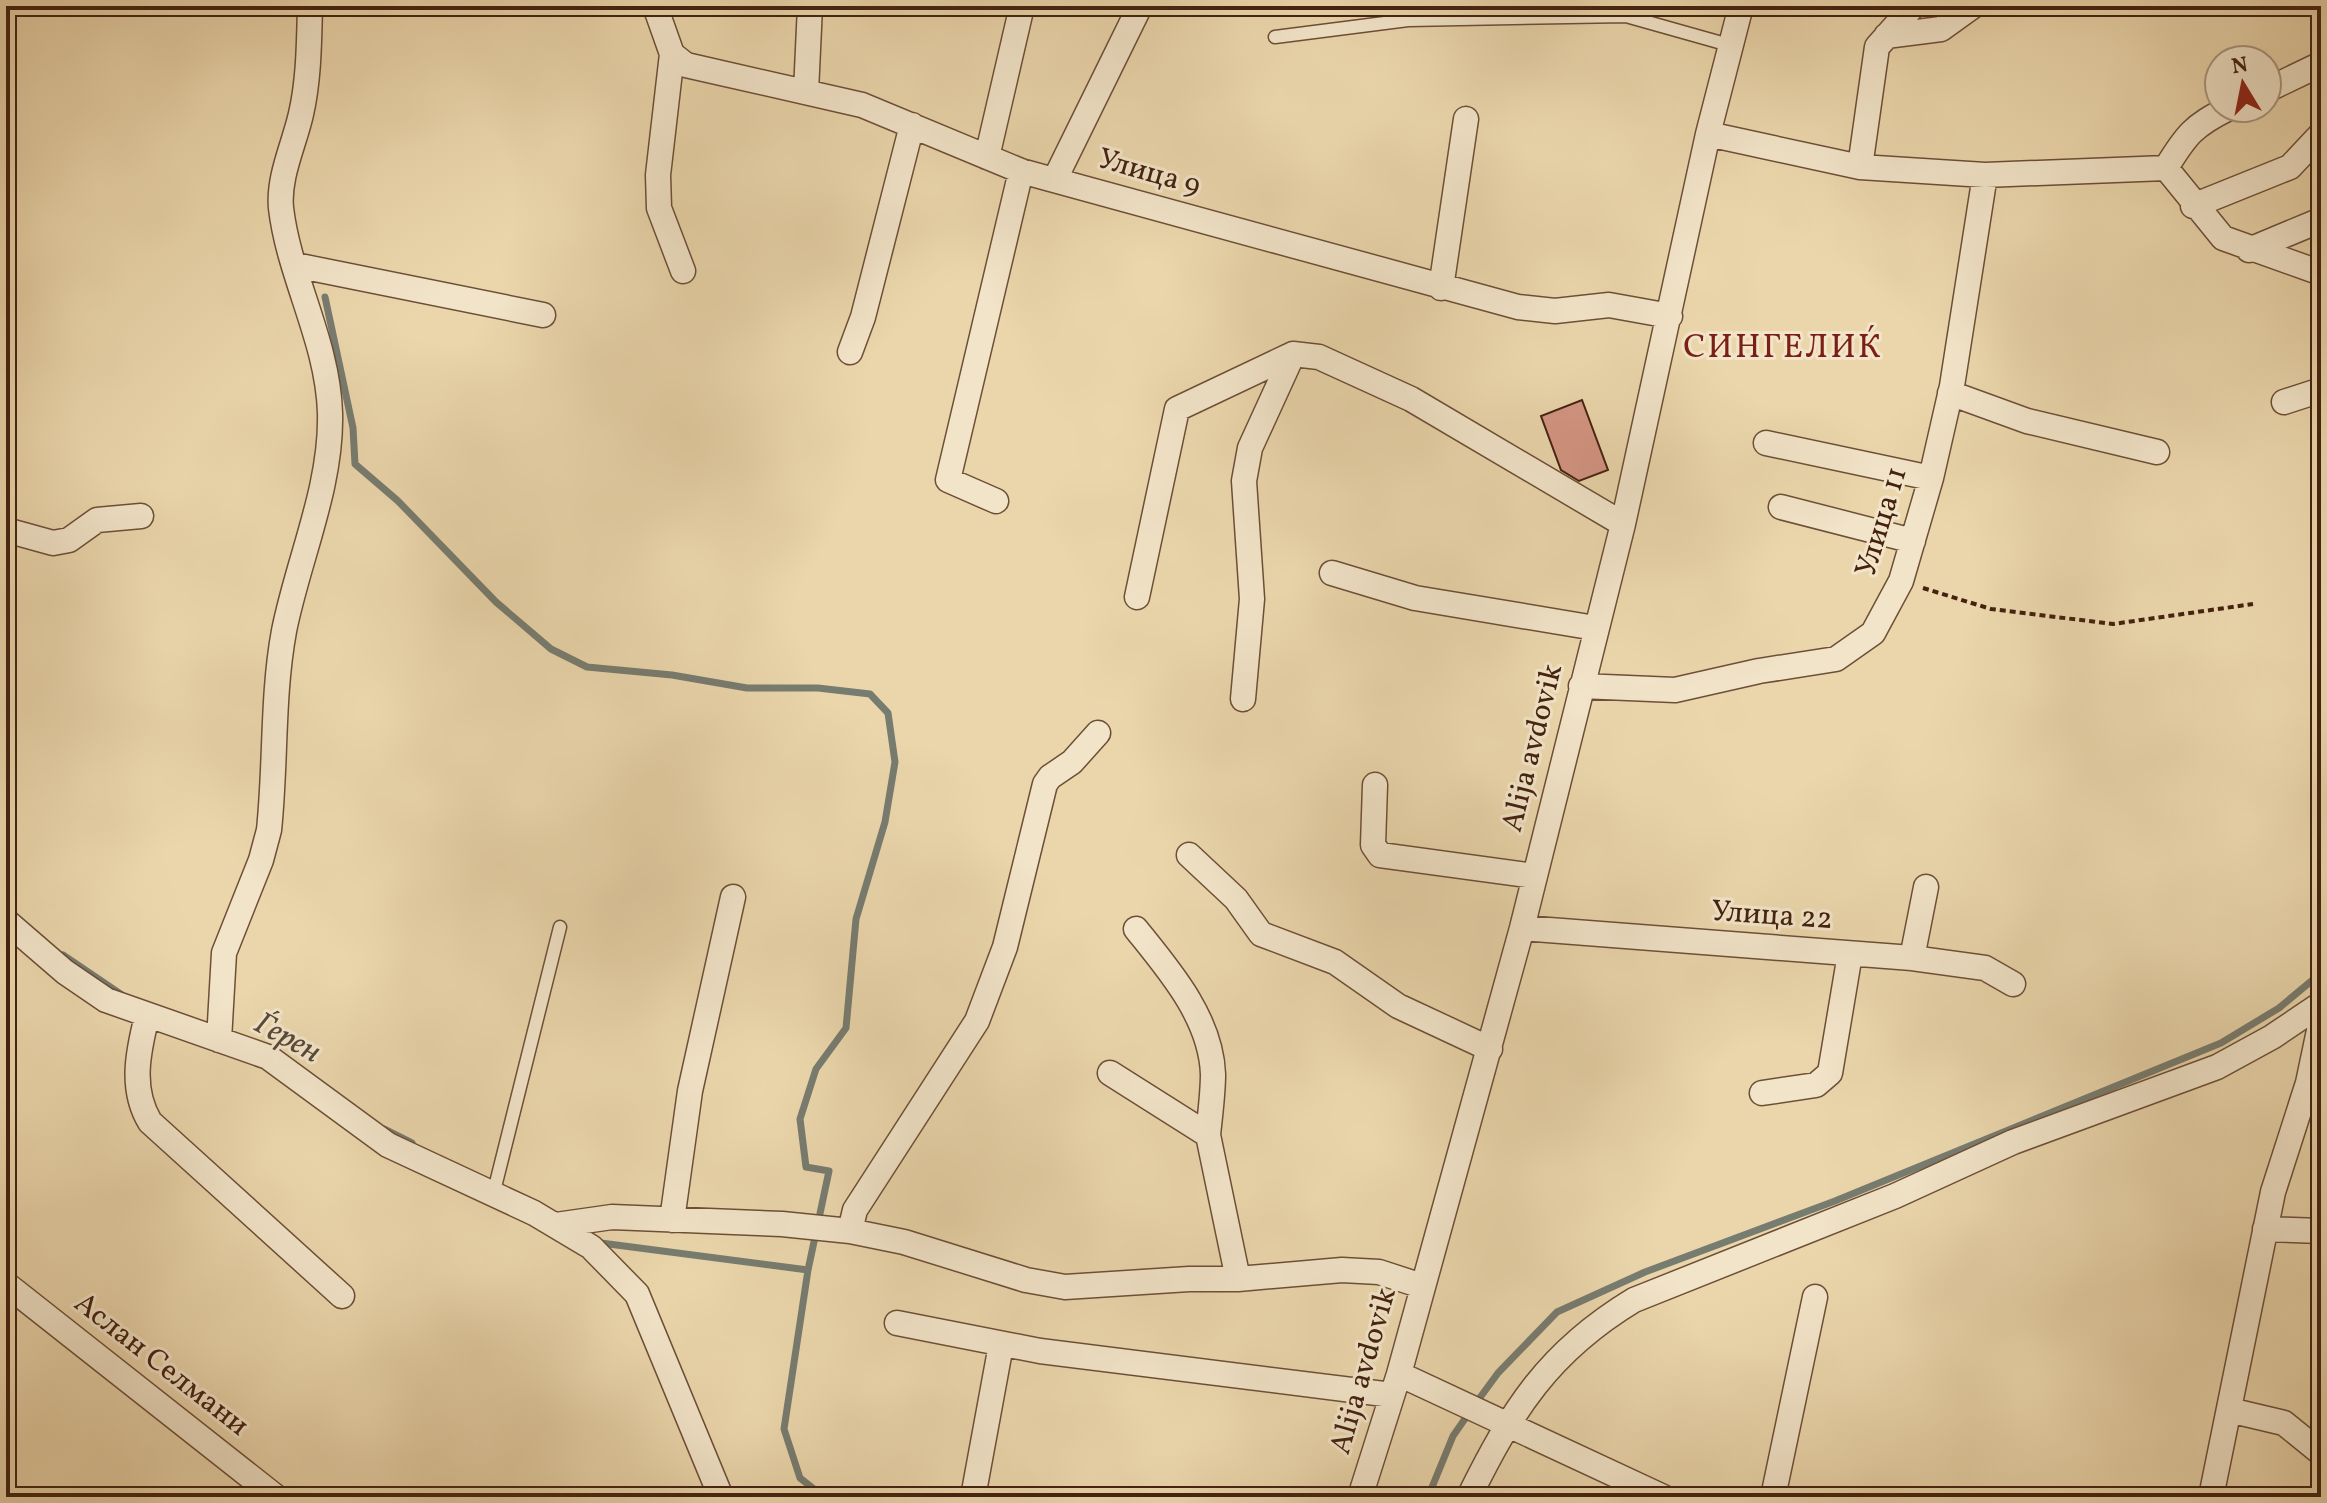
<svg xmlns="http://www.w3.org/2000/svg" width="2327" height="1503" font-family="Vollkorn,serif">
<rect width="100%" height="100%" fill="#ebd6ac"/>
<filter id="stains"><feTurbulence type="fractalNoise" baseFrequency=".0025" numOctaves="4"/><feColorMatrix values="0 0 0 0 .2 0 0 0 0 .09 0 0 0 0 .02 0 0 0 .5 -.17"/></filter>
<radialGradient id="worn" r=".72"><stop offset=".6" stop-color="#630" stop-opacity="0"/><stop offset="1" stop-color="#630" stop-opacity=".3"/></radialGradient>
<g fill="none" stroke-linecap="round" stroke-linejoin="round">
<!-- stream -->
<path stroke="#777c70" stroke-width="7" d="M325 297 353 428 355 464 398 501 496 602 551 649 587 667 672 675 747 688H818L870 694 888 713 895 762 885 822 856 919 846 1028 816 1069 800 1119 806 1167 829 1171 808 1270 784 1429 800 1478 824 1497
M63 955 122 995
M384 1129 412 1143
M601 1243 808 1270
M1476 1403 1498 1373 1557 1312 1645 1272 1835 1201 2221 1043 2279 1008 2321 973
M1428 1497 1453 1436 1469 1413"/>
</g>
<!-- building -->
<path fill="#d59684" stroke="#432210" stroke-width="2" d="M1582 400 1608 470 1579 481 1561 470 1541 416Z"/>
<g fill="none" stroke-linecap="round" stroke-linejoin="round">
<!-- service casing -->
<g stroke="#6d4f37" stroke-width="15">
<path id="service" d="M1275 37 1408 20 1626 16 1729 45
M493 1195 560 927"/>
</g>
<!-- minor casing -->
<g stroke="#6d4f37" stroke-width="27">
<path id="minor" d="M655 6 672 54 686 65 862 105 1021 171 1518 307 1555 311 1609 305 1670 316
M1886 36 1941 29 1973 6
M672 54 658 175 659 208 683 271
M2267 90 2321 64
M806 92 810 6
M1708 134 1860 167 1985 175 2166 168 2223 238 2321 273
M987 157 1022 6
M1860 167 1877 47 1913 6
M2166 168C2186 135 2194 125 2229 108
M1055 179 1140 6
M2193 206 2290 167 2321 134
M2249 250 2321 220
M295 265 543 315
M1441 288 1466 119
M850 352 863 317 912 125
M1950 393 2027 421 2157 452
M2284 402 2321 390
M1766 443 1931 478
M996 501 948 480 1021 171
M1781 507 1913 541
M6 530 53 543 69 540 97 520 141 516
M1332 573 1415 598 1595 628
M1137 597 1177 409 1293 354 1319 357 1411 399 1623 524
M1581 686 1675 690 1759 671 1836 659 1873 633 1901 581 1931 478 1952 386 1985 175
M1243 699 1252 599 1244 481 1250 448 1293 354
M1375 785 1373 845 1380 855 1535 876
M1189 855 1236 899 1261 934 1335 962 1398 1006 1490 1049
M6 921 65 972 106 1000 268 1057 388 1145 534 1213 591 1247 637 1294 721 1497
M1522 928 1912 958 1985 968 2013 984
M1136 929C1169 970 1211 1018 1213 1074 1213 1094 1210 1115 1208 1135
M1912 958 1926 887
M147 1016C138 1052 130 1089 150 1122L342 1296
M219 1040 224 953 261 860 269 830C276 764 272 696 284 631 298 560 332 487 330 413 328 341 289 277 281 208 278 177 294 145 301 114 309 79 309 42 310 6
M1110 1073 1208 1135 1238 1279
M1762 1093 1816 1085 1830 1073 1850 954
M672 1220 690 1091 733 897
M556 1225 612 1217 782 1224 850 1231 904 1242 1026 1280 1065 1287 1189 1279H1238L1342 1270 1379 1272 1422 1286
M2265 1229 2321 1231
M850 1231 855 1210 977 1021 1005 947 1045 784 1050 777 1072 762 1098 733
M6 1284 276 1497
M897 1323 1040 1351 1392 1395
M1399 1374 1663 1497
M2229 1410 2284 1423 2321 1453
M973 1497 1001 1345
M1360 1497 1399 1374 1522 928 1623 524 1708 134 1741 6
M1469 1497C1512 1410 1548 1352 1634 1300L1895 1196 2013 1142 2217 1067 2272 1037 2321 1004
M1773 1497 1815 1297
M2211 1497 2273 1192 2308 1083 2321 1021"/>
</g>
<!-- path -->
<path stroke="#432210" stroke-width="4" stroke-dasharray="6 4" stroke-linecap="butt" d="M1923 588 1991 609 2113 624 2253 604"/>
<!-- service -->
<use href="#service" stroke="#f2e4c9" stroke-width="12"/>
<!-- minor -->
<use href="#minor" stroke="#f2e4c9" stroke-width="24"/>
</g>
<g text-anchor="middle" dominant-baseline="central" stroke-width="6" stroke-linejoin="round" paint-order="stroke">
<!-- street labels -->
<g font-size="30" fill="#432210" stroke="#f2e4c9">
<text transform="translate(1149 173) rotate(16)">Улица 9</text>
<text transform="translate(1882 522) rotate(-73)">Улица 11</text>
<text transform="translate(1533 748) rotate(-76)">Alija avdovik</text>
<text transform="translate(1772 916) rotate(4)">Улица 22</text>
<text transform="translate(161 1365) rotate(38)">Аслан Селмани</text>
<text transform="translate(1364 1371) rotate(-74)">Alija avdovik</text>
</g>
<!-- water labels -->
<g font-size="32" font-style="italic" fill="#584838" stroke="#f2e4c9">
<text transform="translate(287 1039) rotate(29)">Ѓерен</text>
</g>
<!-- quarter labels -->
<g font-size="34" letter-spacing="2" fill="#7a1f14" stroke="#f2e4c9">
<text x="1783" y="348">СИНГЕЛИЌ</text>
</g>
</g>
<!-- margin -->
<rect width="2327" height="1503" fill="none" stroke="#ebd6ac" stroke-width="32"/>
<rect x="8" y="8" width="2311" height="1487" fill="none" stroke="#432210" stroke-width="4"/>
<rect x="16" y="16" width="2295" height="1471" fill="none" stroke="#432210" stroke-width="2"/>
<!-- north arrow -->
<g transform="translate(2243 84) rotate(350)"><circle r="38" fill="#f2e4c9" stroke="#ac967f" stroke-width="2"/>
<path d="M0-6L14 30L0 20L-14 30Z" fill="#8f2418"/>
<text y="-12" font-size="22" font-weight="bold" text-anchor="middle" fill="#432210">N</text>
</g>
<rect width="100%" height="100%" filter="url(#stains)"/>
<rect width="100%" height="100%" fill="url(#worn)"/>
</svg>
